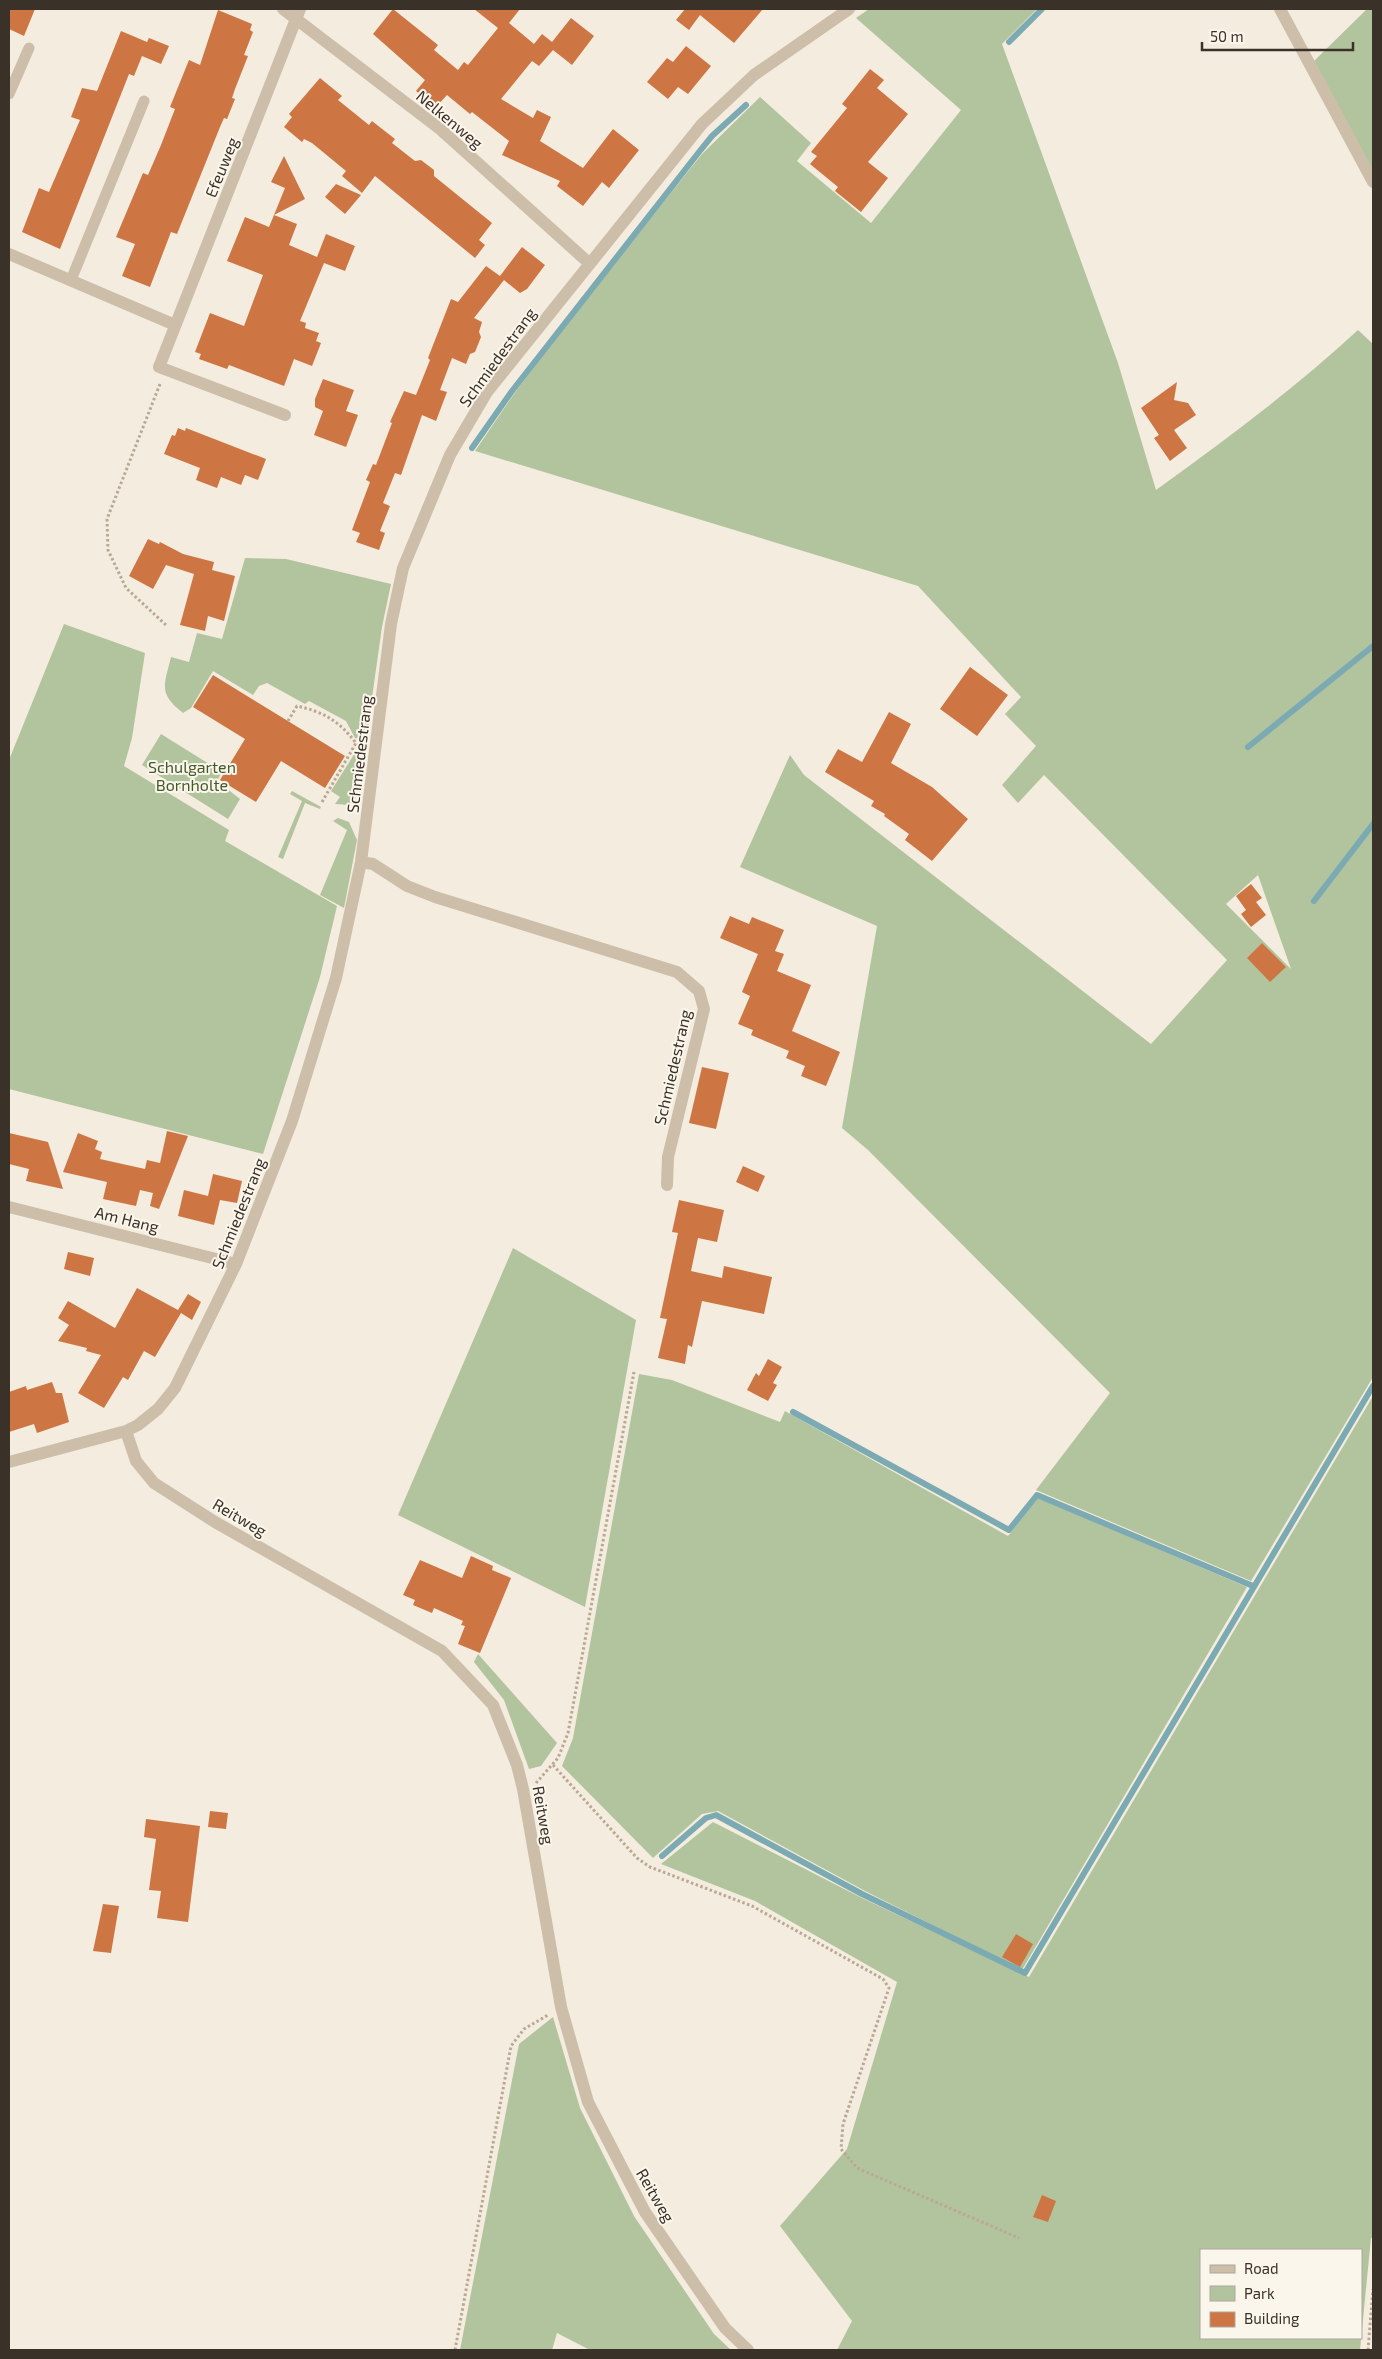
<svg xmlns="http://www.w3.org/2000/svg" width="1382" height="2359" font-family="'Exo 2',sans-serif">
<rect width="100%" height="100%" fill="#f4ecde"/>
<!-- green -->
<path fill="#b2c49d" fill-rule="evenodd" d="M869 9H1037L1002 44 1118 363 1156 490C1227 439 1294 389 1358 330L1373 344V1377L1251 1581 1036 1490 1110 1393 868 1150 842 1128 877 926 740 867 790 755 804 775 1151 1044 1227 960 1044 775 1018 803 1002 785 1036 746 1005 714 1021 697 918 586 475 451 516 391 585 300 702 154 760 97 811 143 797 161 871 223 961 110 856 18ZM1258 875 1291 969 1226 904Z
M1367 9H1373V171L1314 61Z
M245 558 286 559 391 584 382 627 366 740 355 738 346 721 309 701 305 704 267 683 259 686 253 695 213 671 191 708 183 713C158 693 164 686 171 657L189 662 197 633 222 639Z
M64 624 145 653 132 738 124 766 229 830 225 841 337 906 320 977 263 1154 9 1089V760Z
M161 734 222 772 217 781 240 799 228 819 142 765Z
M358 748 365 754 360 792 350 805 335 804 340 797 331 791Z
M292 791 321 807 320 809 305 803 283 859 278 857 302 801 290 794Z
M338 818 349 822 357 840 344 908 320 895 347 830 333 821Z
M513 1248 636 1320 585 1607 398 1515Z
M639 1374 672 1380 780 1422 785 1411 1008 1536 1038 1498 1247 1587 1022 1970 865 1891 718 1811 702 1814 653 1858 562 1766 573 1738Z
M1373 1396V2238H1371L1360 2350H837L852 2321 780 2226 847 2149 897 1982 755 1901 661 1864 713 1822 862 1898 1029 1977ZM1201 2250H1361V2338H1201Z
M478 1654 557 1743 541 1766 529 1769 504 1700 474 1662Z
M553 2017 580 2108 634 2216 714 2334 731 2350H590L557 2333 552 2350H460L519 2044Z"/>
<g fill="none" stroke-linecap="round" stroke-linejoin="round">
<!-- stream -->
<path stroke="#7baab3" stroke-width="6" d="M1009 42 1042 9
M472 448 512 391 699 152 712 136 746 105
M1248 747 1373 646
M1314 901 1373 824
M793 1412 1009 1530 1037 1495 1253 1586
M662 1856 706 1818 716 1815 862 1894 1025 1973 1373 1386"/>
</g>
<!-- building -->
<path fill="#cd7644" d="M9 9H35L24 36 9 29Z
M393 9 438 45 434 50 458 70 464 62 468 65 498 28 474 9H520L509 23 534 44 542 34 552 42 571 18 594 36 572 65 553 50 539 66 532 61 501 99 533 118 537 110 551 117 540 141 583 168 613 129 639 150 609 188 602 182 583 206 557 186 560 181 502 155 509 141 472 112 470 114 447 95 436 107 416 91 425 80 373 34Z
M685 9H763L734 43 700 15 689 30 676 20Z
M218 10 252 24 250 30 253 32 244 55 248 56 235 89 232 98 235 99 227 119 224 118 220 127 177 234 171 232 150 287 122 276 135 244 116 237 143 173 148 175 161 145 175 109 170 107 189 60 200 65Z
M121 31 147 42 149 38 169 46 161 64 142 56 134 76 129 74 60 249 22 232 39 188 49 192 80 120 71 117 82 88 97 91Z
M686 46 711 66 688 94 678 87 668 99 647 82 667 58 673 62Z
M870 69 884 80 877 88 908 114 868 162 888 178 861 212 835 191 838 187 810 164 817 156 811 152 847 108 842 104Z
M320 78 342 96 338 100 369 125 372 121 395 139 392 143 415 161 421 160 434 170V176L492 223 479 240 485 245 475 258 375 176 362 193 342 176 346 171 312 143 304 139 302 142 284 127 292 117 289 114Z
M284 156 305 199 274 215 285 188 271 182Z
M336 184 361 195 345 214 325 197Z
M274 215 297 224 289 245 317 257 326 234 355 246 345 271 324 263 300 321 306 323 305 328 319 333 316 341 321 343 312 366 294 359 284 386 229 365 227 369 199 359 201 354 195 352 210 313 244 326 263 275 227 261 245 217 269 227Z
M522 247 545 265 527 289 520 293 504 280 474 318 482 322 479 332 481 337 475 352 470 354 466 364 452 358 440 390 447 392 436 421 422 415 401 475 395 473 383 503 390 506 380 531 385 533 379 550 356 542 360 533 352 530 370 482 366 480 373 464 376 465 392 423 390 422 404 391 416 395 430 360 428 358 451 299 458 302 486 266 500 276Z
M323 379 354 390 346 411 358 415 346 447 314 435 323 411 315 407V399Z
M1177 382 1174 400 1188 403 1196 415 1174 430 1187 448 1170 461 1154 438 1159 435 1141 408Z
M178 428 185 431 186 428 266 459 258 480 245 475 241 485 221 477 217 488 196 480 200 468 164 454 172 435 175 436Z
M148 539 159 544 160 542 183 554 214 562 212 570 235 576 224 621 208 616 205 631 180 625 194 574 166 565 153 589 129 576Z
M970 667 1008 695 977 736 940 709Z
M213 675 345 756 325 788 281 761 256 802 220 780 245 739 193 707Z
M889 712 911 724 891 763 932 787 968 819 932 861 905 840 909 834 884 816 885 814 871 806 874 801 825 772 838 749 862 762Z
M1251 884 1262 898 1256 902 1266 915 1251 927 1241 914 1246 910 1236 896Z
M730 916 749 924 752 917 784 930 775 951 784 954 777 971 811 985 792 1031 840 1052 826 1086 801 1076 805 1066 786 1058 789 1051 751 1035 753 1030 738 1024 750 996 742 992 758 954 720 938Z
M1262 943 1286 967 1270 982 1247 958Z
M702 1067 729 1073 716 1129 689 1123Z
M167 1131 188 1136 159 1209 150 1206 153 1193 140 1190 136 1206 103 1199 107 1182 63 1172 78 1133 98 1141 95 1149 102 1152 100 1159 145 1169 147 1160 160 1163Z
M9 1133 48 1142 63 1189 26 1181 29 1169 9 1164Z
M743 1166 765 1176 758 1192 736 1182Z
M213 1174 242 1181 237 1203 220 1200 214 1225 178 1216 184 1190 208 1196Z
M679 1200 724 1210 717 1242 698 1238 691 1271 722 1278 724 1266 772 1277 764 1314 702 1301 692 1347 688 1345 685 1364 658 1358 667 1319 660 1318 678 1233 672 1232Z
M68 1252 94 1258 90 1276 64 1269Z
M137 1288 178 1310 188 1294 201 1302 192 1320 181 1313 155 1357 144 1351 128 1380 123 1377 104 1408 78 1393 101 1355 86 1351 87 1348 58 1341 69 1325 58 1318 68 1301 115 1328Z
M768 1359 782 1367 773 1383 777 1385 768 1401 747 1390 756 1373 759 1376Z
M52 1382 56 1393H62L69 1422 37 1433 34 1424 9 1432V1392L26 1386 27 1390Z
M471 1556 493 1566 492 1570 511 1578 480 1653 458 1644 465 1626 461 1625 463 1621 434 1608 432 1613 413 1605 415 1600 403 1595 420 1560 462 1578Z
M210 1811 228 1813 226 1829 208 1827Z
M146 1819 200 1826 188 1922 157 1918 161 1891 149 1890 156 1839 144 1837Z
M103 1904 119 1906 111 1953 93 1951Z
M1016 1934 1033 1944 1020 1967 1002 1957Z
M1042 2195 1056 2201 1048 2222 1033 2217Z"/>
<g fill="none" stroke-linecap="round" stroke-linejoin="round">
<!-- path -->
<path stroke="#b9a893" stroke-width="3" stroke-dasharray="2.5 2.5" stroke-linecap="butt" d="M160 384 107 519 108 550 126 588 166 625
M288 721 297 706C324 712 339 721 356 743
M322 802 356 743 361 745
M553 1765 637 1858 650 1867 752 1906 883 1979 889 1988 843 2124 841 2149 857 2168 1019 2238
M536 1783 558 1758 568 1733 634 1372
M455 2350 511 2046 524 2029 548 2015
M1368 2350 1373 2289"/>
<!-- service -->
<path stroke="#cdbea9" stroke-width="11" d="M9 94 29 48
M71 280 144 101"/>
<!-- minor -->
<path stroke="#cdbea9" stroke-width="12" d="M283 9 440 129 589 263
M1280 9 1373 182
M9 254 175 325
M285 415 159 367 300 9
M361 862 373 864 407 886 435 897 677 972 699 991 704 1009 668 1157 667 1185
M9 1207 236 1264
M126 1431 136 1461 154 1483 215 1522 442 1651 493 1705 517 1765 523 1789 561 2007 588 2102 645 2212 725 2328 748 2350
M9 1462 126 1431 138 1425 158 1409 175 1388 236 1264 292 1121 336 978 361 862 391 624 403 568 450 455 487 392 702 124 754 75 849 9"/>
</g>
<g text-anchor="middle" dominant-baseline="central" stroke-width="4" stroke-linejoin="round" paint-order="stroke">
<!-- street labels -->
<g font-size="16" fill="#3a3129" stroke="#fbf6eb">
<text transform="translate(450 119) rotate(40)">Nelkenweg</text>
<text transform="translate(221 167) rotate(-68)">Efeuweg</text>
<text transform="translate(497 357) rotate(-54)">Schmiedestrang</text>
<text transform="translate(359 754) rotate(-83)">Schmiedestrang</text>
<text transform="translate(672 1067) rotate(-77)">Schmiedestrang</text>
<text transform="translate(238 1213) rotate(-68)">Schmiedestrang</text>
<text transform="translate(127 1219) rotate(14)">Am Hang</text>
<text transform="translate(240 1517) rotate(30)">Reitweg</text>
<text transform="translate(544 1815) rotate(80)">Reitweg</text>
<text transform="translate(656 2195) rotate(60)">Reitweg</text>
</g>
<!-- park labels -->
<g font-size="16" fill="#435a2b" stroke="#fbf6eb">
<text x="192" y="766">Schulgarten<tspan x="192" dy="18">Bornholte</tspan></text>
</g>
</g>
<!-- border -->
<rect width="1382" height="2359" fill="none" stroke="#3a3129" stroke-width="20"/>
<!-- legend -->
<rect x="1200" y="2249" width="162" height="90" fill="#fbf6eb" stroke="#aea79d"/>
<rect x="1210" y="2265" width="25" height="8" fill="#cdbea9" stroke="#aea79d"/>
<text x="1244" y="2274" font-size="15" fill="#3a3129">Road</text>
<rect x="1210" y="2286" width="25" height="15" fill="#b2c49d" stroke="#aea79d"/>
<text x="1244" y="2299" font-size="15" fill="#3a3129">Park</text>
<rect x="1210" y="2312" width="25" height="15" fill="#cd7644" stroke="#aea79d"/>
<text x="1244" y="2324" font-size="15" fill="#3a3129">Building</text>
<!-- scale -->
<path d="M1202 42v8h151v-8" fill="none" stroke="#3a3129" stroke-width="2.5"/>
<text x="1210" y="42" font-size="15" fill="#3a3129" stroke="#fbf6eb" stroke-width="4" paint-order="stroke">50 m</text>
</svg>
